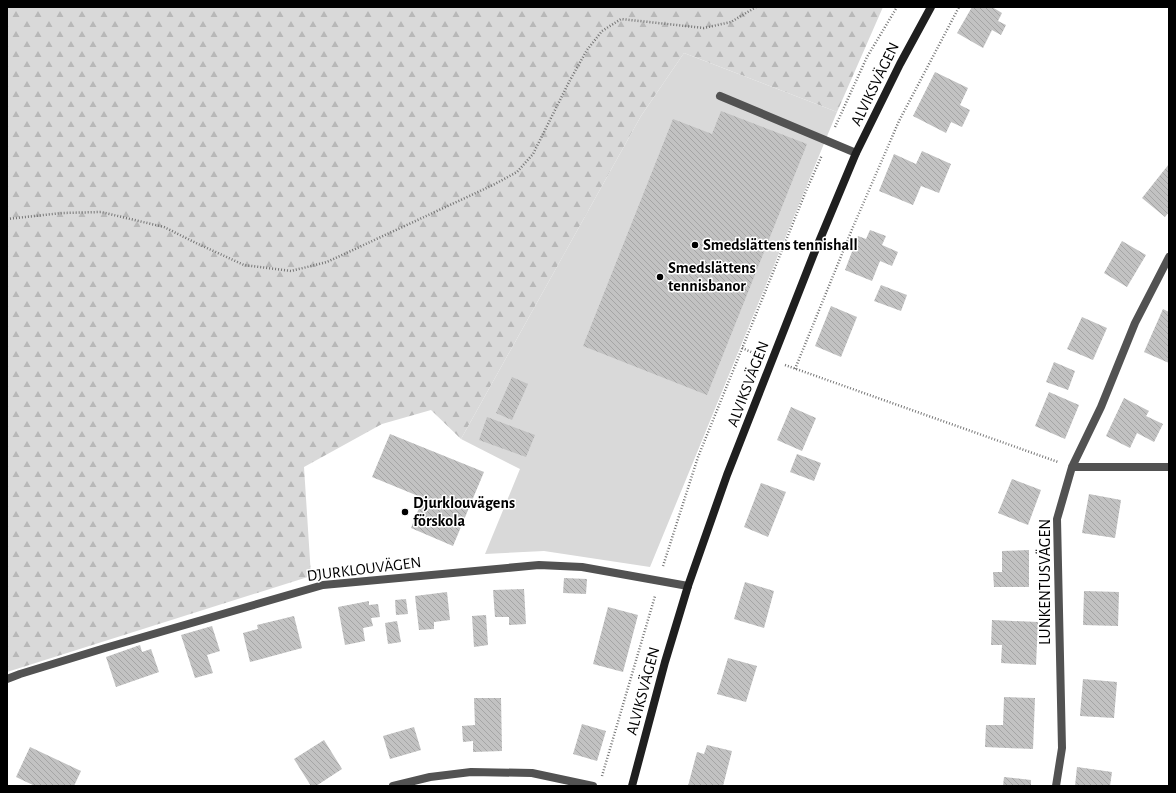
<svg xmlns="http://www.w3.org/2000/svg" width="1176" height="793" font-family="'Alegreya Sans',sans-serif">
<defs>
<pattern id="forest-firs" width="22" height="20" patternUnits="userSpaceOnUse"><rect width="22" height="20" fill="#d9d9d9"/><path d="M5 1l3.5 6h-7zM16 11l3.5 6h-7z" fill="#b8b8b8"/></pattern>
<pattern id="building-back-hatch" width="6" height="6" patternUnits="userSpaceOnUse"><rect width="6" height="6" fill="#c2c2c2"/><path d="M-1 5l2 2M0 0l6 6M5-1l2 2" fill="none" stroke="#a5a5a5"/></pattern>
</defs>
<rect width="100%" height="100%" fill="#fff"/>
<!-- forest -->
<path fill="url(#forest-firs)" d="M7 7H883L837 112 684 53 641 116 461 439 431 410 382 424 304 467 311 576 7 672Z"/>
<!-- garden -->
<path fill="#d9d9d9" d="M684 53 837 112 650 567 544 551 485 554 520 469 461 439 641 116Z"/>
<!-- building -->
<path fill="url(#building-back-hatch)" d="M972 7H992L1002 13 998 21 1006 25 1001 35 992 30 983 48 957 33Z
M935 72 968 88 960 105 970 110 962 127 951 122 946 133 913 116Z
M721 111 807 144 707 395 583 346 673 119 712 134Z
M922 151 951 164 939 193 921 186 913 205 879 191 894 154 916 164Z
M1169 164V212L1165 217 1142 198Z
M870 230 886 236 882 245 898 252 892 266 880 261 872 281 845 270 858 236 866 239Z
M1122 241 1146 255 1127 287 1104 273Z
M881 285 907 295 901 311 874 301Z
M831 306 857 317 841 357 815 346Z
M1163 309 1169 312V363L1144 352Z
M1082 317 1107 328 1093 360 1067 349Z
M1054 362 1075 371 1068 390 1046 382Z
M512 377 528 384 512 420 496 413Z
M1049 392 1079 405 1065 439 1035 426Z
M1124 398 1149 411 1146 416 1163 424 1154 442 1137 433 1130 448 1106 436Z
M791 407 816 418 802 451 777 440Z
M487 417 535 435 526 457 479 440Z
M390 434 484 472 453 546 411 528 423 498 372 477Z
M797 454 821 463 814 481 790 472Z
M1012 479 1041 490 1028 525 998 513Z
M761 483 786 492 768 537 744 527Z
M1089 494 1121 500 1115 538 1082 533Z
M1029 550V587H994L993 572H1002V551Z
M564 578 587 579 586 594 563 593Z
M745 582 774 591 764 628 734 619Z
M524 589 526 624 509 625V617H495L493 590Z
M1084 591 1119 592 1118 626 1083 625Z
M447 592 450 620 434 622V629L419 630 415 596Z
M406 599 408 614 396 615 395 600Z
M369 601V605L378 604 380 617 371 618 373 626 363 628 365 641 345 645 338 607Z
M608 607 638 615 623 672 593 664Z
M486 615 488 645 474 647 472 616Z
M294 616 302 648 250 662 243 633 258 629 257 625Z
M992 620 1038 622 1036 665 1001 663 1002 645H991Z
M397 621 401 642 388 644 385 623Z
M212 626 220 651 207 655 213 673 195 678 181 635Z
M140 645 142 652 151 649 159 672 116 687 106 657Z
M728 658 757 666 746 702 717 694Z
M1083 679 1117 682 1114 718 1080 716Z
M1004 697 1035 698 1033 749 985 747 986 725H1003Z
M474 698H501L502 751 473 752V741L463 742 462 726 475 725Z
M582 724 606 731 597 761 573 754Z
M414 727 421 750 390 759 383 736Z
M324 740 342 769 316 786H311L294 759Z
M707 745 732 751 723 786H688L697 752 704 754Z
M30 747 81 771 74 786H35L16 777Z
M1077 767 1112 772 1110 786H1075Z
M1004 777 1031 780V786H1003Z"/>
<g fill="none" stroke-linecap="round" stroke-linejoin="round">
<!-- path -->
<path stroke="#747474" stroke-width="2.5" stroke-dasharray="1 2" stroke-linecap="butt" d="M835 127 867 57 897 7
M7 219 62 213 101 212 164 227 196 243 244 265 291 271 327 262 493 185 517 172 533 154 569 82 587 50 602 31 621 19 704 28 731 22 756 7
M742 348 758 355
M785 365 1058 462
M795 369 853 227 899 121 959 7
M663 566 698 457 806 191 822 155
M602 776 655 596"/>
<!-- lane -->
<path stroke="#525252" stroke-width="8" d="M720 96 856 153"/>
<!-- street -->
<path stroke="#525252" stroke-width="8" d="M1072 467H1169
M7 679 20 674 105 648 323 585 539 565 582 567 688 586
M393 786 430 777 471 772 532 773 593 786
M1056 786 1062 748 1057 519 1072 467 1101 407 1135 323 1169 257"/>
<!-- secondary -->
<path stroke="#1f1f1f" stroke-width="8" d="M632 786 665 662 688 586 727 475 813 256 856 153 900 64 931 7"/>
</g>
<!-- markers -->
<g fill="#000" stroke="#fff" stroke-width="1.5">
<circle cx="695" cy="245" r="4"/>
<circle cx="660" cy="277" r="4"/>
<circle cx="405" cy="512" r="4"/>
</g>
<g text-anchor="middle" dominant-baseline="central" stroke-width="3" stroke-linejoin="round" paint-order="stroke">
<!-- street labels -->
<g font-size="16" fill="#000" stroke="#fff">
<text transform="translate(875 84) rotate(-64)">ALVIKSVÄGEN</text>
<text transform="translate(748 384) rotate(-69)">ALVIKSVÄGEN</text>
<text transform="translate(364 569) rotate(-7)">DJURKLOUVÄGEN</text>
<text transform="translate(1045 582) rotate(-90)">LUNKENTUSVÄGEN</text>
<text transform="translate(643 691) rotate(-75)">ALVIKSVÄGEN</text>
</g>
<!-- poi labels -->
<g font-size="16" font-weight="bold" fill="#000" stroke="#fff" text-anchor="start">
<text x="703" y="245">Smedslättens tennishall</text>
<text x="668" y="268">Smedslättens<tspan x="668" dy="18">tennisbanor</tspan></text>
<text x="413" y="503">Djurklouvägens<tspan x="413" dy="18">förskola</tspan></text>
</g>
</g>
<!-- border -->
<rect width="1176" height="793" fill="none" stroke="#000000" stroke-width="16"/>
</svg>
